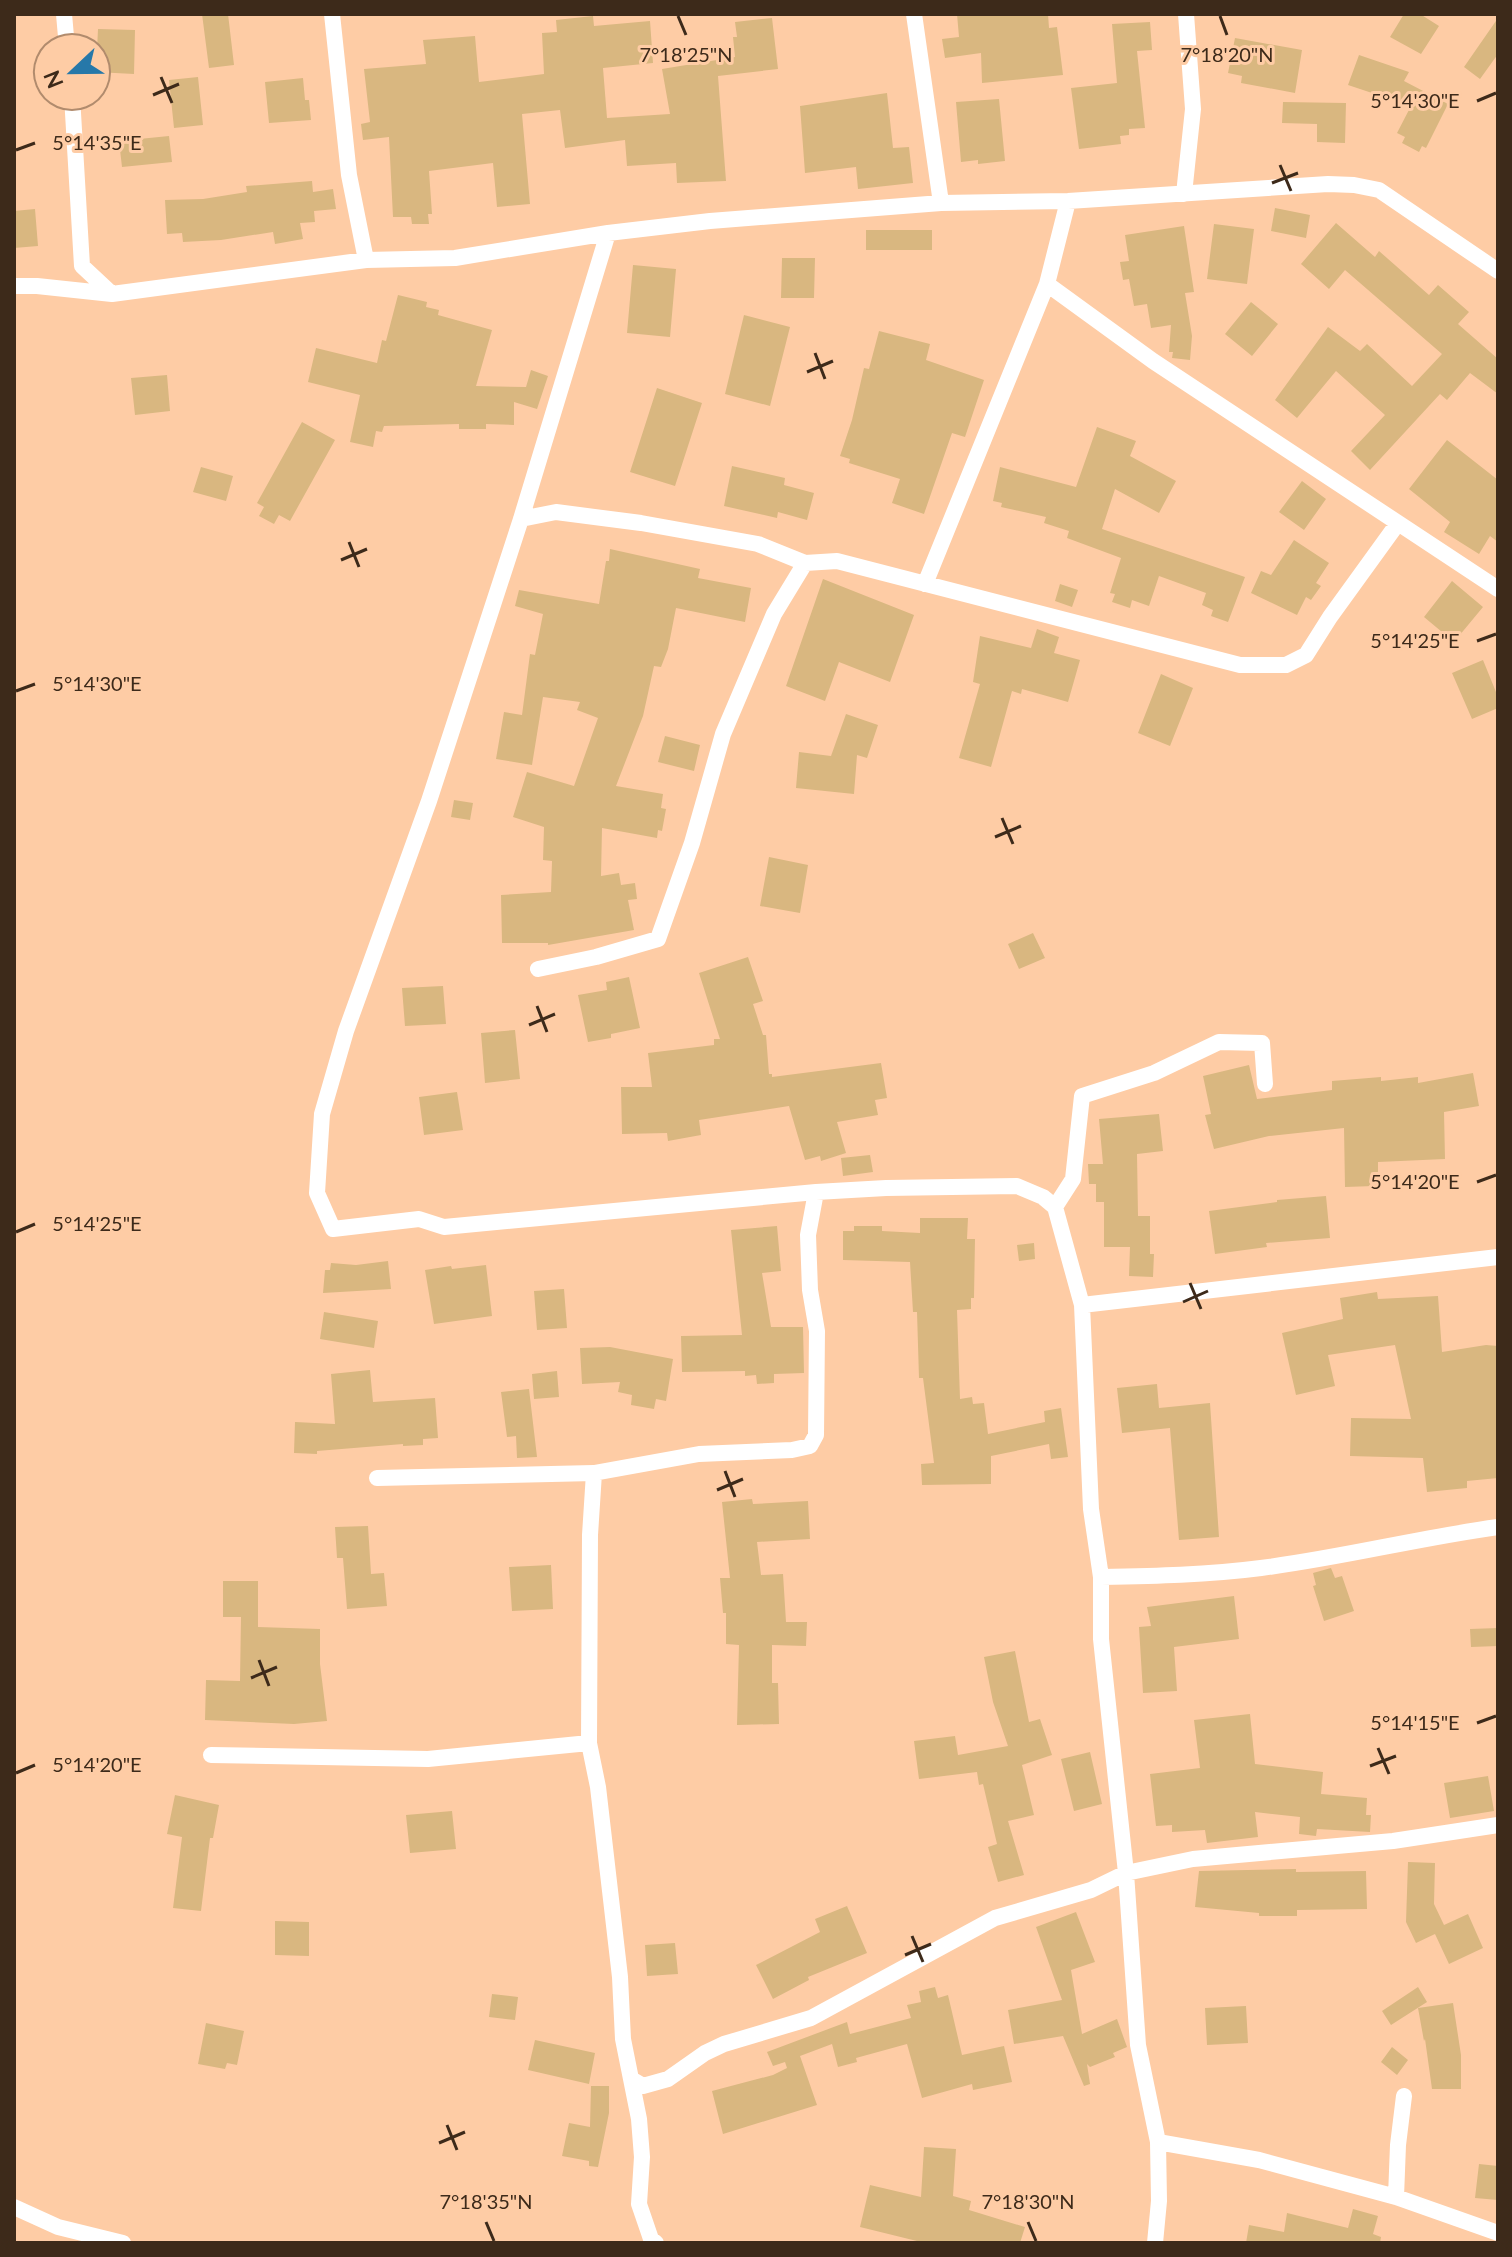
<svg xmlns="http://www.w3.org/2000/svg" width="1512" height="2257" font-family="Lato,sans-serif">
<rect width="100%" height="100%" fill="#fecca5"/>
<!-- building -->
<path fill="#d9b780" d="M202 14H228L234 65 209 68Z
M957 14H1048L1049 28 1057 27 1063 75 982 83 981 53 945 58 942 39 959 37Z
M1404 14H1420L1439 26 1421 54 1390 37Z
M593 16 594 26 650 21 653 63 603 68 607 118 670 114 662 69 735 57 733 37H737L735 22 772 18 778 69 718 76 726 181 677 183 676 163 627 166 625 140 565 148 560 110 522 114 530 204 497 207 493 163 429 171 432 214H428L429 224H412L411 217H393L389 137 363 140 361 124 370 122 364 69 426 64 423 40 475 36 479 82 544 74 542 33 557 32 556 20Z
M1498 18V54L1480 79 1464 67Z
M1150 22 1152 50 1137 51 1145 128 1129 129V135L1120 136 1121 144 1079 149 1071 88 1117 83 1112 24Z
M98 29 135 30 134 74 96 72Z
M1235 38 1302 50 1295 93 1241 83 1242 76 1228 73Z
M1359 55 1409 72 1404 81 1448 104 1426 148 1422 146 1419 152 1402 143 1405 137 1397 133 1411 106 1348 85Z
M198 77 203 125 174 128 169 80Z
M303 78 305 100H309L311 120 269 123 265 82Z
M887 93 893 148 909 147 913 183 858 189 856 167 805 173 800 106Z
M999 99 1005 161 978 164V160L961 162 956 102Z
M1283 102 1346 103 1345 143 1317 142V124L1282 123Z
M169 136 172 162 122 167 119 141Z
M312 181 313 192 333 189 336 209 314 211 315 222 300 223 303 239 275 244 273 232 221 240 183 242 182 233 167 234 165 200 203 199 247 192 246 186Z
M1275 208 1310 215 1306 238 1271 231Z
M35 209 38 246 14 248V211Z
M1336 223 1375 257 1379 251 1429 295 1438 285 1469 312 1458 324 1498 359V394L1470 373 1447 400 1440 394 1370 470 1351 451 1385 415 1336 371 1297 418 1275 400 1328 327 1360 351 1367 344 1412 386 1442 354 1345 270 1329 289 1301 264Z
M1214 224 1254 229 1247 284 1207 279Z
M1184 226 1194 292 1185 293 1192 336 1190 360 1172 358 1173 352H1169L1171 325 1151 328 1147 304 1134 306 1129 279 1123 280 1120 262 1129 261 1125 235Z
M866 230H932V250H866Z
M782 258H815L814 298H781Z
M633 265 676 269 670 337 627 333Z
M398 295 427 302 426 307 439 310 438 315 492 330 476 386 526 387 531 370 548 376 537 409 514 402V425L486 424V429H459V424L384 426 382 432 376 431 373 447 350 442 360 395 308 382 316 348 377 363 382 340 386 341Z
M1251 302 1278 324 1252 356 1225 334Z
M744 315 790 327 770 406 725 394Z
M879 331 930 344 926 360 984 380 965 437 952 433 924 514 892 503 900 479 849 463 850 459 840 456 852 420 864 368 869 369Z
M167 375 170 411 135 415 131 378Z
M657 388 702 403 675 486 630 472Z
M302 422 335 440 290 521 279 515 274 524 259 516 264 507 257 503Z
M1097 427 1136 441 1130 456 1176 481 1159 513 1115 489 1102 529 1245 577 1228 622 1211 616 1213 610 1202 605 1206 593 1159 576 1149 606 1132 600 1130 608 1112 602 1115 594 1110 593 1121 558 1067 538 1069 531 1044 523 1046 517 1001 507 1002 503 993 501 1000 467 1076 487Z
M1447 440 1498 480V542L1490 536 1479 554 1444 532 1450 522 1409 489Z
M732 466 785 478 784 485 814 493 807 520 778 512 777 518 724 506Z
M201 467 233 476 226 501 193 492Z
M1302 481 1326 499 1304 530 1279 512Z
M1294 540 1329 563 1316 583 1321 586 1311 600 1306 597 1297 615 1251 593 1261 571 1271 575Z
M610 549 700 569 698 578 751 588 745 622 676 608 668 649 661 667 654 666 643 716 616 786 663 794 661 808 666 809 662 831 658 830 657 838 602 828 601 876 619 873 621 885 635 883 637 899 628 900 634 930 548 945V943H502L501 895 551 892 552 861 543 860 544 827 513 817 527 772 574 786 598 718 577 710 580 702 543 697 532 765 496 759 504 712 522 715 530 654 535 655 543 614 515 606 519 590 599 604 606 561H609Z
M823 579 914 615 890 682 839 662 825 701 786 686Z
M1452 581 1483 607 1454 642 1424 617Z
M1060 584 1078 590 1072 607 1055 601Z
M1037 629 1059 637 1054 653 1080 660 1068 702 1022 689 1021 694 1012 691 991 767 959 758 980 684 973 682 980 636 1031 648Z
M1483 660 1498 697V708L1472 719 1452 673Z
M1161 674 1193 688 1170 746 1138 733Z
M846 714 878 725 867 758 857 755 854 794 796 788 799 752 831 756Z
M665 736 700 745 694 771 658 762Z
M454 800 473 803 470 820 451 817Z
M769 857 808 865 800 913 760 906Z
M1033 933 1045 958 1019 969 1008 944Z
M748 957 763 1001 753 1004 763 1035H766L769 1074H772V1077L881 1063 887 1098 875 1100 878 1115 837 1122 846 1153 821 1161 820 1156 805 1160 789 1106 699 1120 701 1135 668 1141 667 1133 622 1134 621 1087H652L648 1053 714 1045V1039H720L699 973Z
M629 977 640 1028 611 1034V1038L588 1042 578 995 607 990 606 982Z
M443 986 446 1024 405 1026 402 988Z
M515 1030 520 1079 485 1083 481 1033Z
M1249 1065 1257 1099 1332 1090V1081L1381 1077V1081L1418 1077V1083L1473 1073 1479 1106 1444 1112 1445 1159 1378 1162V1174L1373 1173 1374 1186 1345 1187 1344 1128 1269 1136 1214 1149 1205 1115 1211 1114 1203 1076Z
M457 1092 463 1130 424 1135 419 1097Z
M1159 1114 1163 1151 1137 1154 1138 1216H1150V1254H1154L1153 1277 1129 1276 1130 1247H1104V1202H1096V1184H1089L1088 1164H1103L1099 1119Z
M870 1155 873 1172 843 1176 841 1158Z
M1326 1196 1330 1238 1266 1243 1267 1247 1215 1254 1209 1211 1277 1202V1200Z
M920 1218H968L967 1239H975L974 1298H971V1309L957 1310 960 1399 972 1397 973 1404 984 1403 988 1434 1045 1422 1044 1411 1061 1408 1068 1457 1051 1459 1049 1444 991 1456V1484L922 1485 921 1464 934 1463 923 1378H919L917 1312H913L910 1262 843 1260V1231H854V1226H882V1231L920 1233Z
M777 1226 781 1271 762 1273 771 1327H803L804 1373 774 1374V1383L757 1384 756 1375 745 1376V1371L682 1372 681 1336 742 1335 731 1230Z
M1034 1243 1035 1259 1019 1261 1017 1245Z
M388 1261 391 1289 323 1293 325 1270H330L331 1263 356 1265Z
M486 1265 492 1316 434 1324 425 1270 451 1266 452 1269Z
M564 1289 567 1328 537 1330 534 1291Z
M1377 1292 1378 1299 1438 1296 1442 1352 1486 1345 1498 1346V1478L1467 1481V1488L1427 1492 1423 1458 1350 1456 1351 1418 1411 1419 1395 1345 1328 1355 1335 1386 1296 1395 1282 1333 1343 1319 1340 1298Z
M324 1312 378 1321 374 1348 320 1339Z
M610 1347 673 1359 666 1401 656 1399 654 1409 631 1405 632 1395 618 1392 620 1382 582 1384 580 1348Z
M370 1370 373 1402 435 1398 438 1438 423 1439V1445L403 1446V1444L317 1451V1454L294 1453 295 1422 335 1424 331 1374Z
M557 1371 559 1397 534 1399 532 1374Z
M1157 1384 1159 1408 1210 1403 1219 1537 1179 1540 1170 1428 1122 1433 1117 1388Z
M529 1389 537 1457 517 1458 516 1436 507 1437 501 1392Z
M752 1499 753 1504 808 1501 810 1539 757 1542 761 1575 783 1574 786 1622H807L806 1646 772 1645V1683H778L779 1724 737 1725 739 1645 726 1644V1613H723L720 1578H730L722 1502Z
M368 1526 371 1574 384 1573 387 1606 347 1609 343 1558H337L335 1527Z
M551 1565 553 1609 512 1611 509 1567Z
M1331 1568 1335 1578 1342 1576 1354 1611 1324 1621 1313 1586 1316 1585 1313 1573Z
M223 1581H258V1627L320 1629V1664L327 1721 294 1724 205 1720 206 1680 240 1681 241 1617H223Z
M1234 1596 1239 1639 1174 1647 1177 1691 1143 1693 1139 1627 1151 1626 1147 1607Z
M1498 1628V1646L1471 1647 1470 1629Z
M1015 1651 1029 1722 1040 1719 1052 1755 1022 1765 1034 1815 1008 1821 1024 1875 998 1882 988 1847 997 1844 983 1784 979 1785 977 1772 919 1779 914 1741 955 1736 958 1755 1008 1746 993 1702 984 1657Z
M1250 1714 1255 1764 1323 1772 1321 1794 1367 1798 1366 1815H1371L1370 1832 1317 1829 1316 1836 1299 1834 1300 1817 1255 1812 1258 1837 1207 1843 1205 1830 1172 1832V1825L1156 1826 1150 1774 1200 1768 1194 1720Z
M1090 1752 1102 1804 1074 1811 1061 1759Z
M1488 1776 1494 1811 1450 1818 1444 1783Z
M175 1795 219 1805 213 1838H210L201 1911 173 1908 182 1837 167 1834Z
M452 1811 456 1849 410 1853 406 1815Z
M1408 1862 1435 1863 1434 1904 1444 1925 1468 1914 1483 1948 1449 1964 1435 1934 1416 1943 1406 1922Z
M1296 1869V1872L1366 1871 1367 1909 1297 1910V1916H1259V1913L1195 1907 1199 1871Z
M847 1906 867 1953 808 1977 809 1980 773 1999 756 1965 820 1932 815 1919Z
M1076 1912 1095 1962 1071 1970 1082 2034 1117 2019 1127 2047 1113 2053 1115 2057 1090 2067 1087 2064 1090 2084 1084 2086 1063 2036 1014 2044 1008 2010 1062 2000 1036 1927Z
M275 1921 309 1922V1956L275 1955Z
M675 1943 678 1974 647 1976 645 1945Z
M935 1987 938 1998 948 1995 962 2055 1004 2046 1012 2082 973 2090 972 2084 922 2098 907 2044 856 2058 857 2062 838 2067 832 2044 800 2056 817 2105 723 2134 712 2091 773 2075 787 2068 785 2062 773 2066 767 2052 847 2022 850 2034 911 2018 907 2005 921 2002 919 1991Z
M1418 1987 1427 2002 1391 2025 1382 2011Z
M492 1994 518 1997 515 2020 489 2017Z
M1453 2003 1461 2055V2089H1432L1425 2039 1424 2041 1418 2008Z
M1246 2006 1248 2043 1207 2045 1205 2008Z
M206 2023 244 2031 237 2065 227 2063 225 2069 198 2064Z
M535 2040 595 2053 589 2084 528 2070Z
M1392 2047 1408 2060 1397 2075 1381 2062Z
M591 2086H609V2113L598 2167 589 2166V2161L562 2156 569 2123 590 2127Z
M924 2147 956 2149 953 2196 971 2201 969 2210 1025 2227 1020 2243H925L860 2227 870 2185 921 2197Z
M1479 2164 1498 2166V2200L1475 2198Z
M1353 2209 1378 2216 1373 2234 1381 2237 1380 2243H1246L1249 2225 1284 2232 1287 2213 1348 2228Z"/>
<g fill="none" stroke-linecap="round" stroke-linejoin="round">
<!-- street -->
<path stroke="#fff" stroke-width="16" d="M64 14 67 48
M332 14 349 175 366 260
M914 14 941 203
M72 96 82 266 112 294
M1184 194 1193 109 1186 14
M608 233 521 519 429 801 346 1031 322 1114 317 1193 333 1229 419 1219 444 1227 816 1192 886 1188 1017 1186 1043 1197 1055 1207 1082 1305 1091 1509 1101 1577V1639L1126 1873 1138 2045 1158 2142 1159 2201 1155 2243
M1047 284 1153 361 1498 589
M14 286H37L112 294 366 260 455 258 608 233 710 221 941 203 1068 201 1328 184 1354 185 1379 190 1498 271
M521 519 556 512 641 523 758 544 805 563 837 561 1240 665H1286L1306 655 1330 617 1398 523
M925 584 1047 284 1068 201
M538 969 596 957 658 939 692 843 723 734 774 614 805 563
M1055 1207 1073 1179 1082 1096 1154 1073 1219 1042 1262 1043 1265 1084
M1082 1305 1498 1257
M594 1473 590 1535 589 1743 598 1787 620 1977 623 2039 639 2119 642 2157 639 2204 651 2239 656 2243
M377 1478 594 1473 699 1454 792 1450 810 1446 816 1435 817 1331 810 1290 808 1235 816 1192
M1101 1577C1154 1576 1207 1575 1261 1568 1340 1558 1418 1538 1498 1527
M211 1755 428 1759 589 1743
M631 2079 643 2086 668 2079 705 2053 724 2044 811 2018 995 1918 1091 1890 1126 1873 1193 1859 1393 1841 1498 1825
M1158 2142 1259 2160 1396 2197 1498 2233
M1396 2197 1398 2145 1404 2096
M14 2207 58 2227 123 2243"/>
</g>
<!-- ticks -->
<path fill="none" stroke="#3d2a1a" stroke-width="3" d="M678 16 686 35M1220 16 1227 35M161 77 172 103M153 95 179 84M1477 101 1496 93M16 150 35 143M1280 165 1291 191M1272 183 1298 173M815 353 825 379M807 372 833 361M349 542 359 567M341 560 367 549M1477 641 1496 634M16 691 35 684M1002 818 1013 844M995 837 1021 826M537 1006 547 1032M529 1025 555 1014M1477 1182 1496 1175M16 1232 35 1224M1190 1283 1201 1309M1183 1302 1208 1291M725 1471 735 1497M717 1490 743 1479M259 1660 269 1686M251 1678 277 1667M1477 1723 1496 1716M1378 1748 1389 1774M1370 1766 1396 1756M16 1773 35 1765M912 1936 923 1962M905 1955 931 1944M447 2125 457 2150M439 2143 465 2132M486 2222 494 2241M1028 2222 1036 2241"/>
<g font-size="20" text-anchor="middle" fill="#3d2a1a" stroke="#fecca5" stroke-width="6" stroke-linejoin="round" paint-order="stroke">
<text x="686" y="62">7°18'25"N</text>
<text x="1227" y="62">7°18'20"N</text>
<text x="1415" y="108">5°14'30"E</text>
<text x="97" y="150">5°14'35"E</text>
<text x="1415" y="648">5°14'25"E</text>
<text x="97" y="691">5°14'30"E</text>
<text x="1415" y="1189">5°14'20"E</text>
<text x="97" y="1231">5°14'25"E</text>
<text x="1415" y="1730">5°14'15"E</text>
<text x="97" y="1772">5°14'20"E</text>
<text x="486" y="2209">7°18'35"N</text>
<text x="1028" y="2209">7°18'30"N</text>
</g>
<!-- border -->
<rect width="1512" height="2257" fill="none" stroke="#3d2a1a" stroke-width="32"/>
<!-- north arrow -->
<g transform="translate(72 72) rotate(248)"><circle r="38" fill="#fecca5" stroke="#b18b6d" stroke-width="2"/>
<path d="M0-6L14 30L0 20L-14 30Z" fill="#2678a9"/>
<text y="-12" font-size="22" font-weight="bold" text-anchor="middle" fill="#3d2a1a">N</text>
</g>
</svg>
